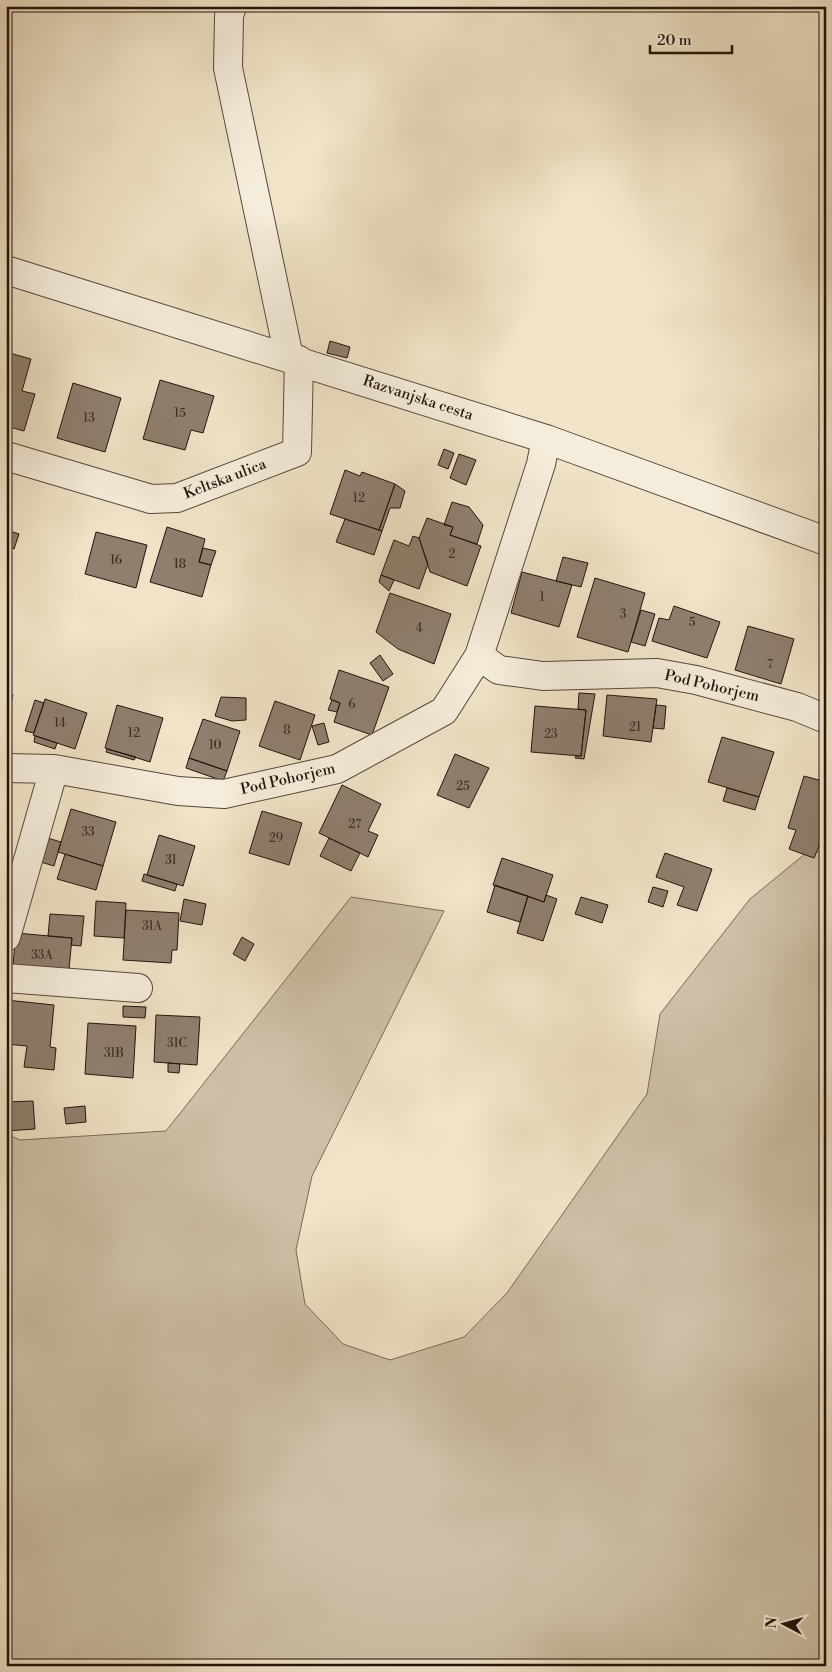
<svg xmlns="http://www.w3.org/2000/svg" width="832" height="1672" font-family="'Libre Bodoni',serif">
<rect width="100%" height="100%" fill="#f0e3c7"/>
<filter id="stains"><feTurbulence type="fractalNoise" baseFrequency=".004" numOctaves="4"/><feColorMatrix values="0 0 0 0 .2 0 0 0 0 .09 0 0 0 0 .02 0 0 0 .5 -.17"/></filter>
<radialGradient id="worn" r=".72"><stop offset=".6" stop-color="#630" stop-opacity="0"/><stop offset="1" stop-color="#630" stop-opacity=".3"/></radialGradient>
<!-- green -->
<path fill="#cdc0a7" stroke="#786a5a" d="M811 849 826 854V1666H6V1134L20 1140 166 1131 351 897 444 911 312 1176 296 1250 305 1304 343 1344 390 1360 464 1337 507 1293 647 1094 660 1014 750 899Z"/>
<!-- building -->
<path fill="#8e7f6e" stroke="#23130d" d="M330 341 350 347 347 358 327 353Z
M6 352 31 359 22 391 35 394 24 431 6 426Z
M160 380 214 396 203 433 191 430 185 450 143 439Z
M73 383 121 398 105 452 57 438Z
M444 449 454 453 448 469 438 465Z
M459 454 476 460 466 485 450 478Z
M345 470 360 476 362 472 395 484 379 530 330 514Z
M395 484 405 491 400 508H390L382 531 379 530Z
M452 502 469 507 483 525 477 544 450 535 453 527 444 525Z
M427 518 453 527 450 535 481 546 467 586 430 572 419 538Z
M345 519 382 531 374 555 336 542Z
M167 527 205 539 199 562 211 565 202 597 150 582Z
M10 531 19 534 14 549 6 546Z
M96 532 147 545 136 588 85 574Z
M413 536 419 538 428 564 419 589 381 575 394 540 409 546Z
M203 548 216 551 211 565 199 562Z
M563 557 588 563 581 587 556 581Z
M522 572 572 585 559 627 511 613Z
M381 575 394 580 389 591 379 582Z
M595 578 645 593 628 652 577 637Z
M390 593 451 614 434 664 398 649 376 632Z
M674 606 720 622 707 658 652 641 659 618 669 620Z
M641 610 655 614 645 646 631 642Z
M748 626 794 639 781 684 735 670Z
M380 655 393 674 383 681 370 663Z
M339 670 389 687 372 735 334 722 340 703 330 699Z
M6 693 13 695 6 726Z
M579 693 595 694 584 759 575 758 576 756H581L586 710 578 709Z
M607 695 657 699 651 742 603 736Z
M221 697 246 698V720L232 721 215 716Z
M45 699 87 713 75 749 33 735Z
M35 700 44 703 34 733 25 731Z
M332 700 340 703 337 712 328 710Z
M275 701 315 715 300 760 259 746Z
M117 705 163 718 150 762 105 748Z
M656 705 666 706 664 729 653 728Z
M535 706 586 710 581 756 531 752Z
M203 719 240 731 227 771 189 758Z
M324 723 329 742 318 745 312 726Z
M35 736 57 743 55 749 34 742Z
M722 737 774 752 759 797 708 782Z
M107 749 136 757 134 760 106 752Z
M455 754 489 768 469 808 437 795Z
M189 758 227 771 223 781 186 768Z
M804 776 826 782V846L820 844 814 858 789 849 796 830 788 828Z
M342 785 381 804 368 831 378 835 368 857 319 833Z
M727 788 759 797 755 810 723 801Z
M71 809 116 822 103 866 58 852Z
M262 811 302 823 289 865 249 853Z
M159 835 195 846 183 886 147 875Z
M41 836 61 842 54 866 34 860Z
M329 838 360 853 351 871 320 856Z
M665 853 712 869 697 911 677 905 684 887 656 877Z
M65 854 103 866 96 890 57 879Z
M502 858 553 875 544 902 493 885Z
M144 874 177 884 175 891 142 881Z
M495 885 528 896 520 922 487 912Z
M653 887 668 891 663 907 648 902Z
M546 895 557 899 543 941 517 933 528 896 544 902Z
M581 897 608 905 602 923 575 914Z
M184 899 206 904 202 925 180 921Z
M96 901 126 903 124 938 94 936Z
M126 910 179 913 177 950H172L171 963 123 960Z
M50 914 84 916 81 946 71 945 72 938 48 936Z
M16 933 72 938 69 969 13 965Z
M242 937 254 944 245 961 233 954Z
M6 1000 54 1005 50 1047 56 1048 54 1070 24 1067 27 1046 6 1044Z
M123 1006 146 1007 145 1018 123 1017Z
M156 1015 200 1017 197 1065 154 1062Z
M88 1023 136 1026 133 1078 85 1074Z
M168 1063 180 1064 179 1073 168 1072Z
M33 1101 35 1129 6 1131V1102Z
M85 1106 86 1122 66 1124 64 1108Z"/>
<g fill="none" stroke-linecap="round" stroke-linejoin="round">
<!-- minor casing -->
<g stroke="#56473c" stroke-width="30">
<path id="minor" d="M232 6 229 16 228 68 289 357
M6 270 546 439 826 541
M6 456 151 499 177 498 297 452 299 360
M479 656 499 670 543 676 657 673 696 680 797 707 826 719
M6 768 54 769 178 791 224 794 337 769 444 711 479 656 541 464 546 439
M6 937 54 769
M6 978 138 988"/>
</g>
<!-- minor -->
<use href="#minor" stroke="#f5eddb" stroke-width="28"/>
</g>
<g text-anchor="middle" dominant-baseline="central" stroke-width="5" stroke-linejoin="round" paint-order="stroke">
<!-- number labels -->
<g font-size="12" fill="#3e2e25">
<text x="180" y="413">15</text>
<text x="89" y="418">13</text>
<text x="359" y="498">12</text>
<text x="452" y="554">2</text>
<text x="116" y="560">16</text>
<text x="180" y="564">18</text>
<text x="542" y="597">1</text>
<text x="623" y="614">3</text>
<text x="692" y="622">5</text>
<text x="419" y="628">4</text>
<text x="770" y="664">7</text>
<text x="352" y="704">6</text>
<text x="60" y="723">14</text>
<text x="635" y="727">21</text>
<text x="287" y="730">8</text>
<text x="134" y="733">12</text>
<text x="551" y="734">23</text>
<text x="215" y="745">10</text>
<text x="463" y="786">25</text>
<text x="355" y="824">27</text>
<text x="88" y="832">33</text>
<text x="276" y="838">29</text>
<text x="171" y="860">31</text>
<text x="152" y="926">31A</text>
<text x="42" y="955">33A</text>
<text x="177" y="1043">31C</text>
<text x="114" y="1053">31B</text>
</g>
<!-- street labels -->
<g font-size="15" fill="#23130d" stroke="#f5eddb">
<text transform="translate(418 398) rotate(18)">Razvanjska cesta</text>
<text transform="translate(225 479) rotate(-21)">Keltska ulica</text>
<text transform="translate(712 686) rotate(13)">Pod Pohorjem</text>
<text transform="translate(288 779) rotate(-13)">Pod Pohorjem</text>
</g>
</g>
<!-- margin -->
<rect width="832" height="1672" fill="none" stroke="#f0e3c7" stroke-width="25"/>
<rect x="8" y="8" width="817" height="1657" fill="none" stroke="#23130d" stroke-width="2.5"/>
<rect x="12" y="12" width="807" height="1647" fill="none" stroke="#23130d"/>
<!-- north arrow -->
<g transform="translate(784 1624) rotate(276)" stroke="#f5eddb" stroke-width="4" paint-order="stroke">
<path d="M0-4L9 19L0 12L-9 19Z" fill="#23130d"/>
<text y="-8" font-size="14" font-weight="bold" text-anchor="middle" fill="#23130d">N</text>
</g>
<!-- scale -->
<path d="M650 45v8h82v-8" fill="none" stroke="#23130d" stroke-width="2.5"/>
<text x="657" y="45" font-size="15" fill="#23130d" stroke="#f5eddb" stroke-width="4" paint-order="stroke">20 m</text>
<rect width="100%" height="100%" filter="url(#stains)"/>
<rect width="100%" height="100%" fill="url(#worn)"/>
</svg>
